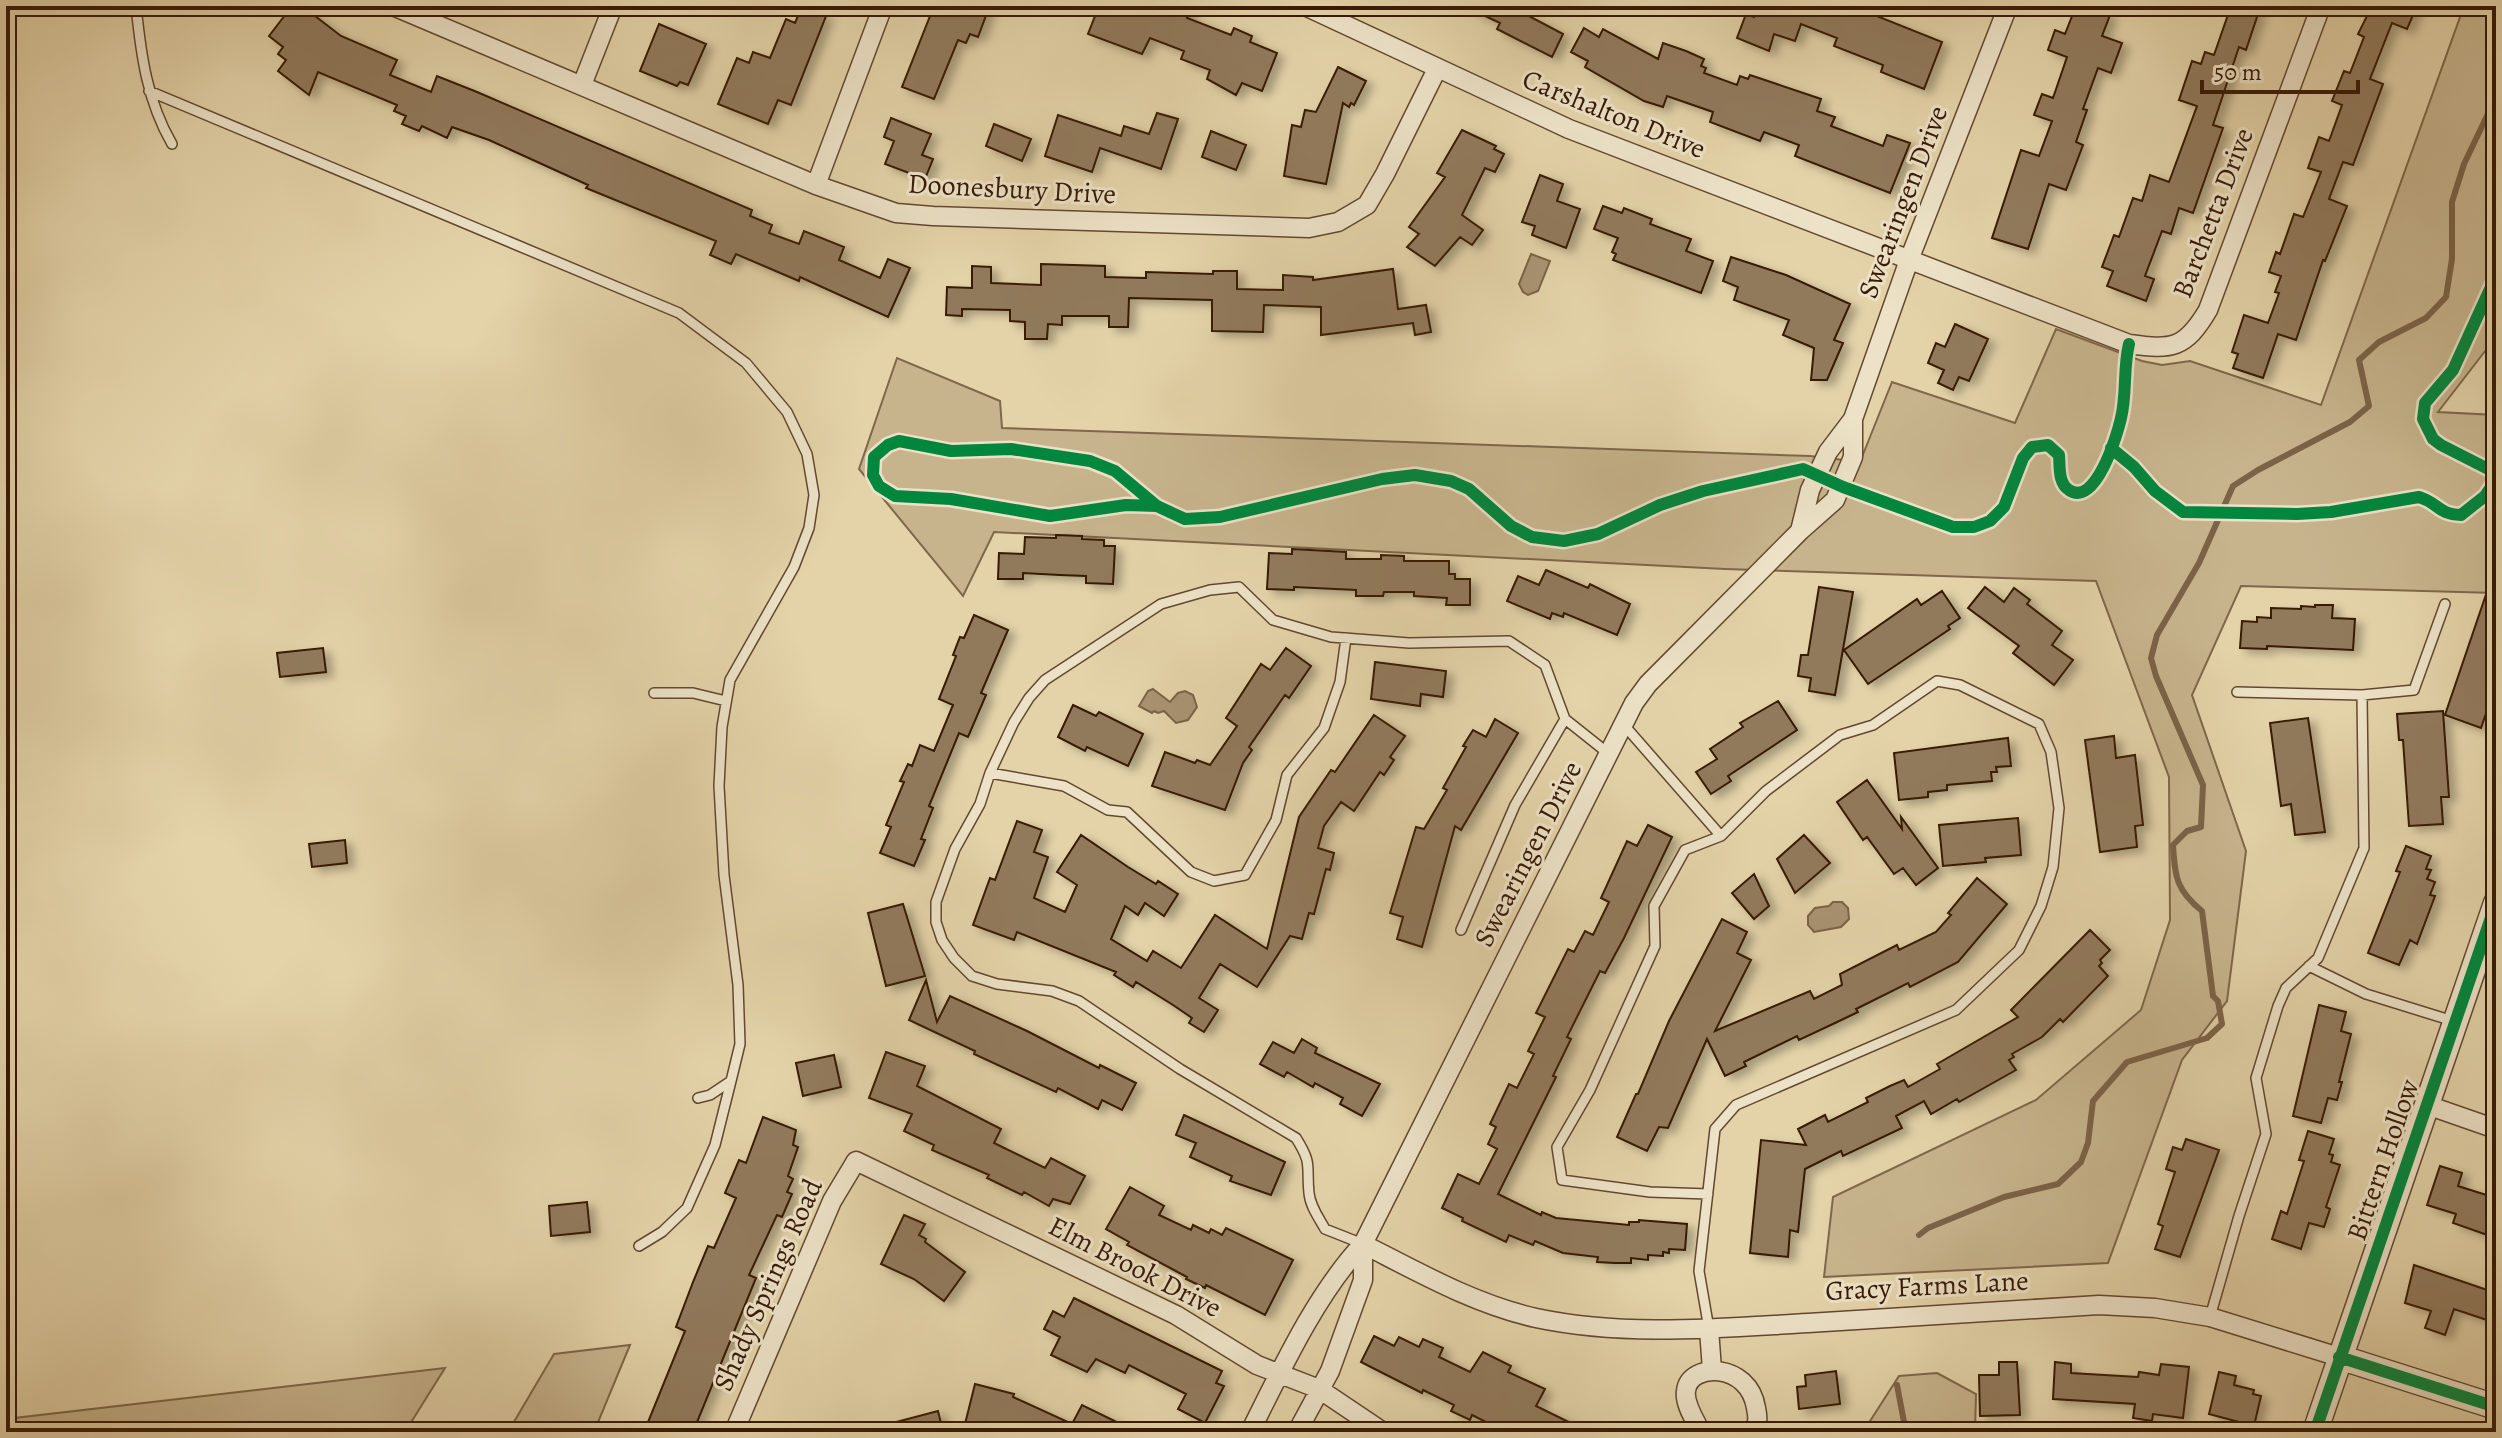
<svg xmlns="http://www.w3.org/2000/svg" width="2502" height="1438" font-family="Alegreya,serif">
<defs>
<filter id="shadow"><feDropShadow dx="7" dy="4.5" stdDeviation="4" flood-color="#0004"/></filter>
</defs>
<rect width="100%" height="100%" fill="#e4d3a9"/>
<filter id="stains"><feTurbulence type="fractalNoise" baseFrequency=".0025" numOctaves="4"/><feColorMatrix values="0 0 0 0 .2 0 0 0 0 .09 0 0 0 0 .02 0 0 0 .5 -.17"/></filter>
<radialGradient id="worn" r=".72"><stop offset=".6" stop-color="#630" stop-opacity="0"/><stop offset="1" stop-color="#630" stop-opacity=".3"/></radialGradient>
<!-- green -->
<path fill="#c7b48d" stroke="#7f674a" stroke-width="2" d="M2464 6H2496V337L2438 412 2496 415V593L2241 586 2192 695 2246 851 2227 1001 2182 1060 2108 1263 1824 1277 1833 1197 2036 1100 2141 1010 2170 920 2169 777 2096 581 1725 569 994 532 963 596 859 469 897 358 1000 401 1002 428 1810 456 1860 462 1892 382 2015 423 2056 329 2142 361 2162 365 2190 361 2321 405Z
M630 1345 594 1432H508L554 1354Z
M445 1368 405 1432H6V1419Z
M1937 1373 1976 1394 1975 1432H1863L1899 1376Z"/>
<!-- water -->
<path fill="#a99472" stroke="#7b6347" stroke-width="2" d="M1531 254 1550 261 1538 291 1528 295 1523 292 1519 284Z
M1153 689 1170 702 1178 693 1185 691 1193 695 1197 707 1188 720 1176 723 1164 711 1158 713 1154 711 1152 713 1139 706 1148 691Z
M1833 902H1842L1848 908 1849 919 1841 927 1814 932 1808 925V916L1815 908 1829 906Z"/>
<g fill="none" stroke-linecap="round" stroke-linejoin="round">
<!-- stream -->
<path stroke="#7b6347" stroke-width="6" d="M1919 1235 1928 1228 2004 1197 2058 1184 2081 1162 2088 1143 2093 1101 2127 1062 2207 1038 2222 1024 2218 1001 2213 996 2202 911C2176 890 2175 877 2173 845L2187 831 2201 827 2203 785 2156 676 2151 658 2157 635 2199 563 2233 486 2258 470 2350 422 2369 406 2359 360 2379 342 2426 318 2446 297 2452 259V202L2464 164 2496 97
M1897 1385 1904 1422 1909 1432"/>
</g>
<!-- building -->
<path fill="#917a5b" stroke="#371a06" stroke-width="2" filter="url(#shadow)" d="M292 6H302L341 36 397 60 390 75 431 92 437 76 477 92 752 210 750 216 772 225 769 233 799 244 804 231 844 247 839 260 880 278 888 259 910 268 888 317 800 277 799 281 736 254 731 264 710 255 716 241 586 188 588 185 489 140 452 127 447 138 422 126 419 131 402 124 406 116 394 111 397 105 318 72 309 95 278 71 286 60 278 54 283 47 269 36Z
M802 6 826 16 791 105 778 100 768 124 718 104 737 58 749 63 753 52 770 58 786 19 795 23Z
M934 6H977L988 10 978 37 970 34 966 43 958 40 934 99 902 87Z
M1099 6H1192L1187 18 1231 35 1234 28 1252 36 1250 42 1277 53 1262 91 1242 83 1236 95 1207 79 1210 70 1181 59 1184 51 1150 38 1142 54 1088 34Z
M1464 6H1510L1563 34 1552 57 1497 29 1500 23Z
M1758 6H1826L1843 13 1845 8 1866 16 1867 12 1942 42 1924 89 1881 72 1883 65 1834 46 1837 38 1801 24 1795 41 1774 34 1769 51 1737 38 1746 14 1754 17Z
M2076 6H2086L2110 15 2102 36 2122 43 2111 73 2098 68 2083 109 2087 110 2076 142 2083 145 2066 190 2049 184 2028 249 1992 238 2021 150 2039 156 2052 121 2034 115 2042 94 2053 98 2067 57 2048 50 2055 30 2065 34Z
M2231 6H2245L2259 11 2246 50 2239 47 2213 125 2223 128 2193 213 2179 208 2171 234 2162 231 2145 276 2154 279 2146 301 2107 286 2113 271 2102 267 2114 235 2119 237 2133 198 2142 201 2150 175 2169 182 2197 106 2179 100 2192 61 2201 64 2205 52 2214 55Z
M2352 6H2417L2407 29 2392 23 2370 79 2383 84 2353 165 2343 162 2329 199 2347 206 2325 261 2323 260 2296 340 2278 334 2263 378 2233 368 2238 354 2232 352 2244 315 2268 323 2279 293 2275 292 2281 276 2269 272 2276 252 2280 254 2294 214 2303 217 2321 172 2308 168 2319 137 2329 141 2342 105 2332 101 2344 71 2350 73 2364 37 2358 34 2368 14Z
M659 24 706 44 688 85 680 82 677 86 640 71Z
M1584 28 1599 37 1603 29 1658 59 1663 43 1686 51 1704 59 1701 66 1706 68 1704 73 1737 85 1740 76 1748 79 1750 75 1821 99 1817 111 1835 117 1831 126 1883 146 1887 135 1910 143 1890 193 1795 156 1799 145 1764 132 1760 141 1710 122 1713 112 1667 96 1663 107 1644 101 1585 67 1588 61 1571 52Z
M1338 67 1366 81 1354 105 1351 103 1349 107 1343 103 1326 184 1284 176 1292 125 1301 127 1305 110 1316 112Z
M1157 113 1178 119 1161 169 1100 148 1092 172 1045 156 1058 115 1121 136 1124 126 1149 134Z
M891 118 931 134 922 155 933 159 925 179 885 164 894 141 884 137Z
M994 124 1031 139 1022 161 986 146Z
M1462 130 1496 146 1494 149 1504 154 1495 172 1485 168 1462 215 1483 230 1472 245 1460 237 1435 266 1407 247 1419 234 1409 227 1445 177 1437 173Z
M1211 131 1246 145 1236 170 1202 157Z
M1540 175 1563 184 1557 201 1580 209 1566 248 1532 235 1535 226 1522 222Z
M1603 206 1622 213 1624 208 1652 219 1650 224 1691 239 1686 251 1713 261 1701 293 1613 260 1616 254 1612 252 1618 238 1594 229Z
M1731 257 1786 275 1850 304 1834 340 1843 343 1827 380H1811L1814 348 1783 335 1789 320 1734 300 1738 287 1723 281Z
M1041 264 1105 266V277L1146 278V272L1213 274V271H1237V289L1283 290V275L1313 277V280L1393 269 1398 309 1426 305 1431 332 1415 335 1413 323 1321 335V307L1264 305 1263 332 1212 331V300L1129 298 1128 327H1109V316H1062V325L1048 324 1047 339H1025V322L1010 321V310L962 309V316L946 315 947 287 972 288V266L991 267V283L1041 285Z
M1955 324 1988 339 1969 381 1959 377 1953 390 1938 383 1944 370 1928 363 1936 343 1945 347Z
M1056 535 1082 536V539L1104 540V546H1115L1113 584 1086 583V576L1060 575 1023 573V579H998L999 553 1024 554 1025 537 1056 538Z
M1292 549 1346 552V559H1381V555L1404 556V561H1449V574H1455V579H1470V605H1446L1447 598 1414 596V592H1384L1383 596H1356V590L1294 587V590L1267 589 1269 553 1292 554Z
M1546 570 1588 588 1590 584 1630 604 1617 635 1564 613 1563 617 1552 613 1550 619 1507 601 1518 576 1539 585Z
M2493 574 2496 575V700L2491 699 2481 728 2445 715Z
M1819 587 1853 592 1835 695 1809 691 1811 678 1798 676 1801 655H1808Z
M1985 587 2004 602 2014 588 2030 600 2027 604 2062 631 2052 645 2073 660 2054 685 2013 653 2019 646 1968 608Z
M1942 591 1960 618 1948 626 1950 629 1868 684 1844 650 1917 599 1921 605Z
M2315 605H2333L2332 618 2355 619 2353 650 2267 646V649L2240 648 2242 621 2257 622V617L2271 618V608L2301 609V606L2315 607Z
M974 615 1008 630 981 693 986 695 968 737 959 733 929 806 933 808 921 839 925 840 914 866 880 853 891 827 886 825 904 782 900 781 908 764 912 766 920 745 934 751 953 705 939 699 956 656 953 655 960 637 964 638Z
M323 648 326 672 280 677 277 653Z
M1286 648 1311 666 1289 698 1285 695 1249 747 1252 750 1243 763 1225 810 1152 786 1165 752 1195 763 1197 760 1210 765 1237 726 1226 718 1261 664 1270 670Z
M1375 662 1446 671 1443 697 1421 694 1420 706 1371 699Z
M1778 701 1797 730 1728 776 1731 781 1711 794 1696 772 1717 759 1710 749 1743 727 1740 723Z
M1073 705 1096 716 1099 712 1143 734 1128 766 1087 747 1085 751 1058 737Z
M2443 711 2449 797H2441L2443 824 2409 826 2403 740H2399L2397 714Z
M1374 715 1405 736 1390 757 1394 760 1384 775 1380 772 1354 811 1341 802 1324 826 1318 848 1334 853 1330 870 1326 869 1314 914 1309 913 1302 939 1290 936 1257 987 1220 964 1199 998 1218 1010 1204 1032 1189 1023 1192 1018 1173 1005 1136 982 1133 987 1114 975 1116 972 1017 932 1014 940 973 925 990 878 995 880 1017 821 1042 830 1034 852 1048 857 1034 898 1065 912 1077 885 1057 872 1081 835 1128 867 1156 884 1158 881 1178 894 1164 916 1145 903 1138 915 1125 906 1111 939 1147 961 1153 951 1181 968 1215 915 1267 949 1299 817 1331 770 1335 772Z
M2308 718 2325 832 2295 835 2291 804 2281 806 2270 723Z
M1495 719 1518 733 1461 830 1455 826 1422 947 1397 939 1403 917 1390 913 1416 827 1424 829 1447 790 1443 788 1466 747 1463 746 1473 730 1486 737Z
M2114 736 2116 758 2135 755 2143 825 2135 826 2137 847 2100 852 2085 740Z
M2008 738 2011 766 1996 767 1997 772H1991L1992 781 1947 785V790L1928 792V797L1899 800 1894 753Z
M1867 780 1902 829 1901 817 1938 868 1916 885 1903 868 1894 874 1867 837 1863 840 1837 802Z
M2018 818 2021 855 1985 858 1986 862 1943 866 1939 825Z
M1648 825 1672 837 1624 938 1605 973 1600 971 1567 1037 1571 1039 1553 1076 1556 1077 1498 1194 1541 1215 1542 1212 1556 1218 1629 1225V1222H1639V1220L1687 1224 1685 1250 1669 1249V1253L1663 1252V1256L1648 1255V1260L1631 1258V1263H1615L1597 1262 1598 1257 1563 1253 1535 1241 1533 1245 1509 1235 1506 1242 1462 1221 1463 1218 1442 1208 1458 1174 1479 1184 1497 1149 1488 1144 1496 1127 1490 1124 1509 1084 1517 1088 1534 1054 1528 1051 1545 1017 1536 1013 1568 949 1574 952 1585 931 1593 935 1609 902 1601 898 1627 841 1637 846Z
M1804 835 1830 863 1795 893 1777 859Z
M345 840 347 863 312 867 309 844Z
M2406 846 2431 856 2426 869 2431 870 2427 879 2435 882 2430 895 2435 896 2417 944 2410 940 2399 965 2368 953 2400 872 2396 871Z
M1754 874 1769 906 1754 919 1732 893Z
M1977 878 2007 904 1958 962 1910 987 1908 983 1856 1009 1858 1012 1835 1023 1799 1040 1797 1036 1744 1062 1746 1066 1725 1076 1707 1039 1668 1128 1659 1127 1647 1151 1617 1137 1636 1094H1638L1669 1021 1722 919 1747 932 1737 953 1751 960 1715 1031 1810 991 1814 999 1842 985 1840 974 1897 945 1899 950 1936 932 1951 915 1948 913Z
M903 904 925 976 886 986 868 913Z
M2090 930 2110 950 2100 960 2102 963 2099 966 2108 976 2063 1022 2060 1019 2042 1037 2012 1054 2014 1057 2009 1060 2016 1070 1959 1102 1957 1099 1931 1114 1924 1101 1896 1116 1902 1128 1843 1156 1841 1151 1805 1169 1798 1232 1790 1230 1788 1257 1750 1253 1761 1140 1806 1145 1798 1129 1825 1115 1828 1122 1868 1102 1866 1098 1890 1086 1904 1080 1908 1087 1940 1069 1937 1064 2018 1017 2011 1010Z
M926 980 937 1022 950 996 1027 1031 1099 1068 1100 1065 1136 1083 1122 1110 1102 1100 1098 1109 1058 1088 1056 1092 974 1054 975 1051 909 1020Z
M2319 1005 2346 1012 2341 1031 2351 1034 2339 1082H2342L2337 1100 2328 1098 2321 1123 2293 1116Z
M1302 1039 1317 1048 1315 1053 1380 1084 1362 1116 1340 1104 1343 1098 1315 1083 1313 1087 1287 1072 1284 1077 1260 1064 1273 1042 1294 1053Z
M886 1052 925 1066 917 1086 1001 1129 994 1143 1045 1168 1051 1158 1085 1176 1070 1204 1053 1199 1049 1206 1024 1192 1022 1195 987 1178 989 1175 932 1150 934 1145 904 1131 912 1114 869 1098Z
M834 1055 841 1087 803 1096 796 1063Z
M1184 1115 1285 1162 1271 1195 1230 1181 1232 1176 1190 1157 1196 1143 1176 1135Z
M763 1117 796 1130 793 1145 798 1147 788 1176 793 1179 787 1192 792 1194 782 1217 777 1215 749 1275 756 1278 693 1432H644L685 1331 676 1327 693 1282 708 1246 714 1248 736 1198 725 1193 739 1160 746 1163Z
M2308 1131 2334 1139 2329 1154 2333 1155 2331 1162 2340 1165 2326 1207 2330 1209 2324 1227 2309 1223 2301 1249 2272 1239 2281 1211 2287 1214 2304 1161 2299 1160Z
M2186 1139 2219 1150 2180 1257 2155 1249 2163 1226 2158 1224 2175 1172 2166 1169 2173 1147 2182 1150Z
M2440 1166 2462 1173 2458 1186 2496 1198V1238L2453 1223 2456 1214 2427 1205Z
M1130 1187 1164 1206 1159 1215 1191 1230 1193 1225 1209 1233 1211 1229 1222 1235 1226 1228 1293 1260 1265 1315 1206 1285 1205 1288 1186 1279 1187 1277 1127 1245 1129 1242 1106 1229Z
M587 1202 590 1232 551 1236 549 1206Z
M904 1215 925 1224 919 1235 926 1239 925 1242 965 1272 944 1301 914 1279 881 1264Z
M2414 1265 2496 1293V1323L2454 1309 2445 1335 2425 1328 2431 1311 2405 1303Z
M1074 1298 1222 1371 1216 1383 1224 1386 1205 1423 1178 1409 1186 1394 1129 1365 1125 1373 1096 1359 1087 1372 1051 1355 1060 1337 1044 1329 1053 1311 1064 1317Z
M1374 1336 1394 1346 1399 1337 1419 1347 1423 1339 1443 1348 1439 1357 1470 1372 1483 1352 1511 1366 1508 1372 1545 1389 1536 1406 1589 1432H1506L1472 1415 1470 1420 1451 1411 1454 1405 1423 1390 1422 1393 1361 1362Z
M1999 1362H2017L2020 1415 1980 1416 1979 1375H1999Z
M2055 1362 2071 1364V1373L2138 1377 2139 1372 2159 1375 2161 1364 2189 1367 2183 1418 2153 1414 2152 1421 2133 1418 2135 1404 2053 1399Z
M1836 1371 1840 1404 1799 1409 1797 1387 1806 1386 1805 1375Z
M2219 1372 2236 1376 2234 1385 2254 1390 2253 1394 2261 1396 2254 1426 2209 1414Z
M975 1384 1014 1394 1013 1397 1072 1424 1082 1405 1137 1432H963Z
M938 1411 943 1432H881V1426Z"/>
<g fill="none" stroke-linecap="round" stroke-linejoin="round">
<!-- service casing -->
<g stroke="#62482f" stroke-width="12">
<path id="service" d="M136 6C141 55 147 101 172 144
M149 91 679 313 746 363 787 412 807 454 814 495 809 528 794 567 730 680 722 727 719 786 724 875 738 985 740 1044 731 1081 715 1145 687 1208 662 1232 639 1246
M2237 692 2362 695 2414 690 2445 604
M654 693H693L726 701
M1565 719 1609 754
M1624 725 1721 836
M990 773 1064 786 1108 810 1127 812 1191 872 1214 881 1245 875 1276 820 1287 775 1324 728 1340 682 1346 638
M2309 966 2366 994 2453 1021
M698 1098 710 1095 731 1081
M1708 1194 1650 1192 1562 1180 1557 1147 1590 1090 1655 946 1654 906 1685 850 1721 836 1766 791 1840 735 1873 725 1937 681 1960 685 2039 724 2051 752 2059 808 2053 867 2041 906 2019 950 1956 1010 1736 1105 1715 1129 1699 1271 1709 1329
M1363 1244 1325 1229C1319 1218 1310 1206 1309 1193 1306 1165 1313 1165 1296 1138L1180 1069 1079 1001 1052 991 997 984 972 976 954 958 942 940 936 922V902L955 849 980 804 990 773 1014 722 1029 698 1045 680 1161 604 1210 590 1239 587 1273 620 1331 637 1409 643 1509 641 1545 665 1565 719 1515 805 1461 930
M2210 1317 2239 1216 2266 1134 2256 1078 2278 1006 2286 988 2318 958 2364 848 2362 695"/>
</g>
<!-- minor casing -->
<g stroke="#62482f" stroke-width="21">
<path id="minor" d="M393 6 816 185 896 213 933 216 1309 228 1338 222 1367 205 1385 174 1437 69
M1305 6 1569 129 2129 344C2172 350 2185 349 2208 310L2321 6
M582 85 613 6
M816 185 883 6
M1800 531 1810 490 1828 452 1853 419 1909 260 2008 6
M2427 1105 2496 1129
M1363 1244C1418 1272 1474 1304 1536 1318 1626 1337 1718 1328 1808 1323 1905 1317 2002 1311 2099 1305L2155 1308 2210 1317 2339 1357
M1709 1329 1712 1370
M734 1432 832 1201 856 1161 1176 1315 1257 1365 1319 1389 1383 1432
M1250 1432C1281 1370 1316 1294 1363 1244L1634 703 1648 684 1800 531 1835 500 1853 457V419
M1297 1432 1330 1371 1363 1280V1244
M1701 1432C1695 1420 1684 1404 1686 1391 1689 1362 1749 1362 1756 1408 1758 1417 1758 1423 1754 1432"/>
</g>
<!-- tertiary casing -->
<g stroke="#62482f" stroke-width="27">
<path id="tertiary" d="M2339 1357 2496 1407
M2315 1432 2496 903"/>
</g>
<!-- service -->
<use href="#service" stroke="#ede2c7" stroke-width="9"/>
<!-- minor -->
<use href="#minor" stroke="#ede2c7" stroke-width="18"/>
<!-- tertiary -->
<use href="#tertiary" stroke="#ede2c7" stroke-width="24"/>
<!-- cycleway casing -->
<g stroke="#ede2c7" stroke-width="17">
<path id="cycleway" d="M2496 276 2453 370 2425 403 2423 419 2433 439 2441 445 2496 473
M2111 448 2134 467 2155 491 2183 512 2297 514 2331 512 2419 497C2439 503 2437 514 2461 515L2485 496 2496 480
M1157 506 1126 505 1050 516 951 499 895 496 879 486 873 475 874 457 888 445 899 441 951 451 1011 449 1090 461 1115 471 1157 506 1185 519 1220 517 1382 479 1415 475 1451 481 1469 489 1511 526 1532 537 1564 541 1598 534 1660 505 1703 491 1803 469 1843 487 1953 527H1974L1990 521 2004 507 2023 458 2032 447 2048 445 2059 455C2060 467 2058 483 2069 490 2095 508 2117 436 2121 418 2127 394 2123 368 2129 344
M2339 1357 2496 1407
M2315 1432 2496 903"/>
</g>
<!-- cycleway -->
<use href="#cycleway" stroke="#00873e" stroke-width="12"/>
</g>
<g text-anchor="middle" dominant-baseline="central" stroke-width="6" stroke-linejoin="round" paint-order="stroke">
<!-- street labels -->
<g font-size="28" fill="#371a06" stroke="#ede2c7">
<text transform="translate(1614 114) rotate(22)">Carshalton Drive</text>
<text transform="translate(1012 189) rotate(3)">Doonesbury Drive</text>
<text transform="translate(1903 202) rotate(-69)">Swearingen Drive</text>
<text transform="translate(2213 213) rotate(-69)">Barchetta Drive</text>
<text transform="translate(1528 854) rotate(-63)">Swearingen Drive</text>
<text transform="translate(2383 1160) rotate(-71)">Bittern Hollow</text>
<text transform="translate(1135 1267) rotate(27)">Elm Brook Drive</text>
<text transform="translate(768 1285) rotate(-66)">Shady Springs Road</text>
<text transform="translate(1927 1286) rotate(-3)">Gracy Farms Lane</text>
</g>
</g>
<!-- margin -->
<rect width="2502" height="1438" fill="none" stroke="#e4d3a9" stroke-width="32"/>
<rect x="8" y="8" width="2486" height="1422" fill="none" stroke="#371a06" stroke-width="4"/>
<rect x="16" y="16" width="2470" height="1406" fill="none" stroke="#371a06" stroke-width="2"/>
<!-- scale -->
<path d="M2202 80v12h156v-12" fill="none" stroke="#371a06" stroke-width="4"/>
<text x="2214" y="80" font-size="24" fill="#371a06" stroke="#ede2c7" stroke-width="6" paint-order="stroke">50 m</text>
<rect width="100%" height="100%" filter="url(#stains)"/>
<rect width="100%" height="100%" fill="url(#worn)"/>
</svg>
